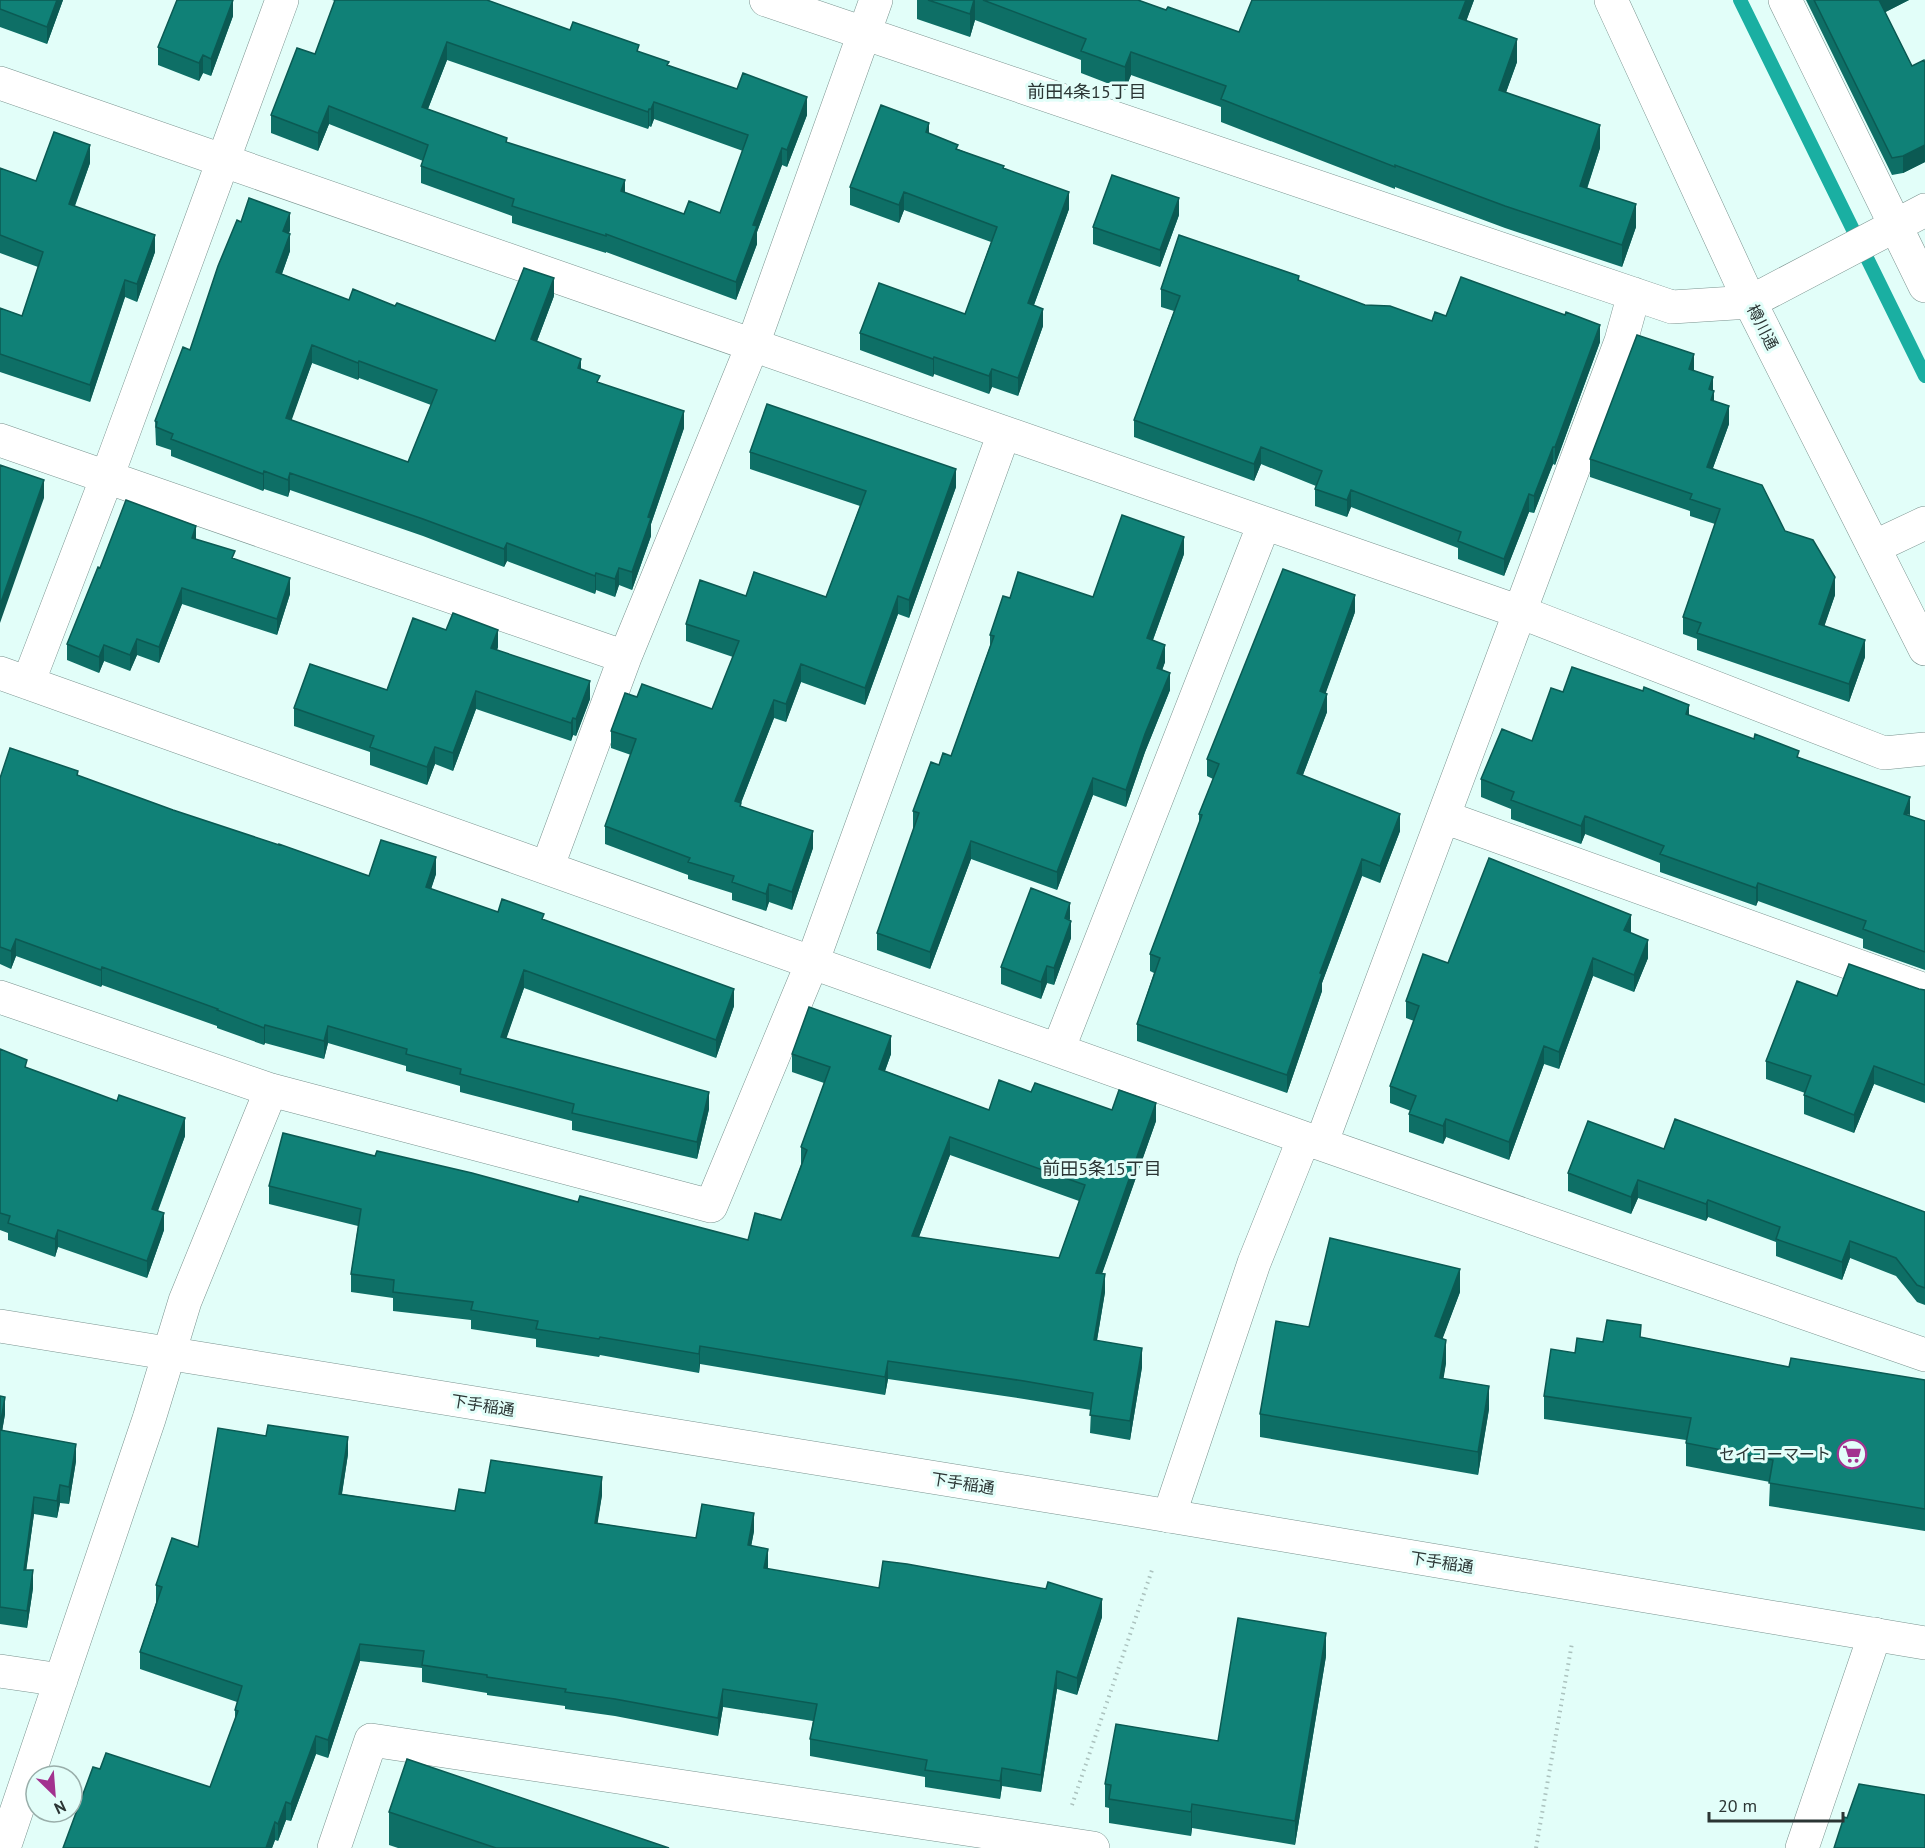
<svg xmlns="http://www.w3.org/2000/svg" width="1925" height="1848" font-family="'PT Sans','Noto Sans JP',sans-serif">
<rect width="100%" height="100%" fill="#e2fef9"/>
<g fill="none" stroke-linecap="round" stroke-linejoin="round">
<!-- stream -->
<path stroke="#1aafa2" stroke-width="14" d="M1740 0 1925 376"/>
<!-- minor casing -->
<g stroke="#7a938f" stroke-width="34">
<path id="minor" d="M766 0 1672 307 1750 302 1925 210
M1785 0 1925 286
M0 83 1520 612 1884 753 1925 749
M0 440 625 657
M1874 547 1925 523
M0 673 1321 1144 1925 1355
M28 683 107 477 282 0
M1444 817 1925 990
M547 868 625 657 753 344 876 0
M0 997 271 1090 711 1206 812 963 1004 433
M1058 1050 1264 524
M1321 1144 1621 341 1634 294
M1169 1516 1254 1263 1304 1138
M0 1671 61 1680
M4 1848 149 1419 185 1301 271 1090
M334 1848 371 1740 1093 1848
M1802 1848 1875 1634"/>
</g>
<!-- tertiary casing -->
<g stroke="#7a938f" stroke-width="34">
<path id="tertiary" d="M1611 0 1750 302 1925 649
M0 1326 1122 1508 1925 1643"/>
</g>
<!-- path -->
<path stroke="#abc2be" stroke-width="4" stroke-dasharray="1.5 4.5" stroke-linecap="butt" d="M1072 1805 1152 1570
M1536 1848 1572 1643"/>
<!-- minor -->
<use href="#minor" stroke="#fff" stroke-width="33"/>
<!-- tertiary -->
<use href="#tertiary" stroke="#fff" stroke-width="33"/>
</g>
<!-- wall -->
<path fill="#0e6f66" fill-rule="evenodd" d="M0 0H63L47 44 0 27Z
M233 0V16L211 76 203 73 199 81 158 65V47Z
M332 0H487L570 30 639 52 669 66 807 115 787 167 782 165 757 232V244L736 300 606 252V253L512 223V216L421 183V166L423 161 329 124 318 151 271 133V115L315 54 335 1ZM447 60 648 129 649 126 651 127 654 119 743 151 720 213 684 214 625 193 428 109Z
M917 0H1138L1166 10 1239 32 1252 0H1474L1466 21 1517 62 1506 92 1600 148 1587 189 1636 227 1622 267 1505 228 1395 187V189L1221 122V107L1131 75 1125 90 1081 73V60L975 20 970 37 917 19Z
M1806 0H1909L1885 12 1912 66 1925 63V162L1903 173 1892 175Z
M929 134 958 149 1004 168 1069 209 1034 305 1043 326 1018 396 992 387 989 394 934 374 933 377 860 350V333L965 314 991 242 904 210 899 223 850 205V187Z
M90 163 75 206 155 252 137 302 125 297 90 402 0 372V308L22 316 38 267 0 253V168L36 181Z
M1179 215 1160 267 1093 244V227Z
M241 222 290 230 289 234 290 251 282 274 349 300 395 306 495 341 554 296 537 341 581 369 600 383 684 428 651 524V536L632 590 619 585 615 597 596 590 595 594 507 561 504 567 423 536 290 490 288 497 264 489 263 491 171 456V450L156 445 155 421 190 350ZM312 363 358 380 359 378 431 405 408 462 291 420Z
M1299 281 1365 305 1432 321 1446 316 1600 342 1555 465 1553 464 1534 513 1529 512 1504 576 1458 559V548L1351 507 1347 517 1315 506V489L1316 486 1261 464 1254 481 1134 437V420L1174 311 1161 307V289Z
M1694 371 1713 390 1714 401 1729 424 1713 468 1785 531 1835 595 1824 626 1865 657 1849 702 1697 650V639L1683 634V617L1715 524 1690 516V511L1590 477V459Z
M750 452 956 487 909 618 898 614 865 705 801 682 786 722 774 718 741 803V806L813 848 792 910 769 902 766 911 732 900V893L688 879V875L605 844V826L631 755 611 748V731L637 697 712 709 733 657 686 641V624L746 596 826 597 860 506 750 469Z
M196 539 235 559 290 594 277 635 182 604 159 663 137 655 130 671 104 661 99 673 67 660V644L100 568Z
M1184 554 1153 640 1165 662 1162 670 1170 690 1145 752 1126 807 1093 795 1057 890 971 859 930 969 877 950V933L914 829 913 828V811L951 756 990 646V635L1010 598 1093 597Z
M1355 612 1325 694 1327 712 1303 775 1400 831 1380 883 1362 876 1322 983V991L1287 1093 1137 1041V1024L1154 973 1150 971V954L1199 824V814L1213 779 1207 776V759Z
M446 630 498 647 497 650 590 699 576 736 573 735 571 741 476 709 453 771 435 764 427 785 370 765V752L294 726V708L387 690Z
M1563 692 1689 716 1799 757 1910 816 1925 821V970L1863 948V939L1758 901 1756 906 1660 872V863L1585 834 1581 844 1511 819V809L1481 797V779L1532 741Z
M78 776 173 810 369 876 436 874 431 889 498 912 544 920 734 1006 716 1058 524 988 506 1038 709 1109 697 1159 572 1130V1121L460 1092V1086L406 1071V1066L328 1043 324 1059 265 1043 264 1045 217 1028V1026L102 985 101 987 16 956 11 969 0 964V778Z
M1070 920 1071 938 1054 985 1047 983 1041 999 1001 984V967Z
M1630 933 1648 958 1634 992 1593 976 1559 1069 1544 1064 1509 1160 1446 1137 1443 1144 1409 1132V1114L1411 1111 1390 1103V1086L1414 1021 1406 1018V1001L1448 963Z
M1919 989 1925 990V1103L1874 1084 1854 1133 1804 1114V1095L1805 1093 1766 1079V1061L1837 996Z
M0 1049 27 1068 185 1136 158 1211 164 1230 147 1278 58 1247 55 1257 8 1240V1233L0 1230Z
M792 1054H891L885 1071 989 1110 1031 1092 1112 1110 1156 1121 1102 1273 1105 1292 1097 1340 1142 1367 1130 1440 1090 1433 1091 1410 1024 1399 888 1379 885 1395 700 1364 699 1373 600 1355 599 1357 536 1347V1339L471 1329V1320L393 1311V1298L351 1292V1274L358 1226 269 1204V1186L375 1156 578 1202 748 1240 781 1220 801 1165V1147L824 1083 792 1072ZM950 1155 1079 1201 1059 1258 919 1237Z
M1664 1149 1925 1212V1305L1917 1302 1896 1276 1850 1258 1842 1280 1776 1256V1242L1708 1217 1706 1221 1638 1198 1631 1214 1568 1191V1173Z
M1460 1292 1442 1339 1446 1363 1443 1378 1489 1409 1478 1475 1260 1437V1414L1309 1327Z
M1641 1337 1789 1367 1925 1380V1531L1769 1506 1770 1482 1686 1466V1440L1544 1419V1396L1575 1353 1603 1342Z
M0 1396 5 1414 2 1431 76 1461 69 1504 60 1503 57 1518 34 1514 26 1570 33 1588 27 1628 0 1624Z
M348 1454 342 1494 455 1511 485 1493 602 1495 597 1523 696 1538 754 1531 751 1546 768 1567 767 1569 879 1588 1102 1617 1077 1695 1057 1689 1041 1792 1002 1786 1000 1799 925 1787V1777L810 1756V1739L813 1721 723 1707 718 1736 615 1716 565 1709V1706L487 1695V1693L422 1682V1668L360 1661 328 1758 316 1754 291 1821 286 1820 278 1841 275 1840 272 1848H63L100 1769 210 1787 235 1721V1710L237 1702 140 1669V1652L156 1603V1585L198 1547Z
M1326 1656 1295 1845 1192 1828 1191 1836 1109 1823V1808L1105 1807V1784L1218 1741Z
M389 1812 669 1848H398L389 1845Z"/>
<!-- shaded-wall -->
<path fill="#0b5a53" d="M57 0H63L47 44V27Z
M233 0V16L211 76V59Z
M974 0H975V20L970 37V14Z
M1466 0H1474L1459 41V18Z
M1878 0H1909L1878 16Z
M1517 39V62L1499 112V90Z
M447 42V60L422 124V107Z
M1131 52V75L1125 90V67Z
M203 55V73L199 81V63Z
M807 97V115L787 167V150Z
M654 102V119L651 127V109Z
M329 106V124L318 151V133Z
M649 109V126L648 129V112Z
M929 123V141L926 132Z
M1600 125V148L1580 209V186Z
M90 145V163L69 221V204Z
M1925 145V162L1903 173V156Z
M782 148V165L757 232V244L736 300V282L753 225Z
M625 180V197L621 191Z
M904 192V210L899 223V205Z
M1069 192V209L1028 321V303Z
M1179 198V215L1160 267V250Z
M1636 204V227L1622 267V245Z
M290 213V230L283 249V231Z
M290 234V251L276 290V272Z
M155 235V252L137 302V284Z
M554 278V296L531 357V339Z
M125 280V297L90 402V385Z
M1043 309V326L1018 396V378Z
M1600 325V342L1555 465V447Z
M312 345V363L286 436V418Z
M1694 354V372L1689 369Z
M934 357V374L933 377V359Z
M581 359V377L578 368Z
M359 361V378L358 380V363Z
M992 369V387L989 394V376Z
M1713 377V395L1714 391V408L1711 418 1709 389Z
M1729 406V424L1707 484V467Z
M684 411V428L651 524V536L632 590V572L648 517Z
M1261 447V464L1254 481V464Z
M1553 447V464L1534 513V496Z
M956 469V487L909 618V600Z
M264 471V489L263 491V474Z
M290 473V490L288 497V480Z
M44 480V498L0 623V605Z
M1351 490V507L1347 517V500Z
M1529 494V512L1504 576V559Z
M196 526V543L192 538Z
M1184 537V554L1147 656V638Z
M507 543V561L504 567V549Z
M619 568V585L615 597V579Z
M596 573V590L595 594V576Z
M1835 577V595L1819 642V624Z
M290 578V594L277 635V619Z
M182 588V604L159 663V647Z
M1355 595V612L1320 709V691Z
M898 596V614L865 705V688Z
M498 630V647L491 665V648Z
M137 639V655L130 671V655Z
M1865 640V657L1849 702V684Z
M104 645V661L99 673V657Z
M1165 645V662L1157 685V668Z
M801 664V682L786 722V704Z
M1170 673V690L1145 752 1126 807V790L1145 734Z
M590 681V699L576 736V719Z
M476 691V709L453 771V753Z
M1327 694V712L1297 790V773Z
M774 700V718L735 818V801Z
M1689 705V723L1686 714Z
M573 718V735L571 741V723Z
M435 747V764L427 785V767Z
M1093 778V795L1057 890V872Z
M1910 797V815L1904 814Z
M1400 814V831L1380 883V866Z
M1585 816V834L1581 844V826Z
M813 831V848L792 910V892Z
M971 841V859L930 969V952Z
M436 857V874L426 904V887Z
M1362 859V876L1322 983V991L1287 1093V1075L1320 973Z
M1758 883V901L1756 906V888Z
M769 884V902L766 911V894Z
M1070 903V920L1065 918Z
M1631 915V932L1624 948V930Z
M1071 921V938L1054 985V968Z
M16 939V956L11 969V951Z
M1648 940V958L1634 992V975Z
M1593 958V976L1559 1069V1052Z
M1047 966V983L1041 999V982Z
M102 967V985L101 987V970Z
M524 970V988L501 1054V1037Z
M734 989V1006L716 1058V1040Z
M265 1025V1043L264 1045V1028Z
M328 1026V1043L324 1059V1041Z
M891 1036V1054L879 1087V1069Z
M1544 1046V1064L1509 1160V1142Z
M1874 1066V1084L1854 1133V1115Z
M709 1092V1109L697 1159V1142Z
M1156 1103V1121L1096 1291V1273Z
M185 1118V1136L152 1226V1209Z
M1446 1119V1137L1443 1144V1126Z
M950 1137V1155L912 1255V1236Z
M1638 1180V1198L1631 1214V1197Z
M1708 1200V1217L1706 1221V1204Z
M164 1213V1230L147 1278V1261Z
M58 1230V1247L55 1257V1239Z
M1850 1241V1258L1842 1280V1262Z
M1460 1269V1292L1435 1359V1336Z
M1105 1274V1292L1094 1358V1340Z
M1446 1340V1363L1440 1401V1378Z
M700 1346V1364L699 1373V1354Z
M1142 1348V1367L1130 1440V1421Z
M888 1361V1379L885 1395V1377Z
M1489 1386V1409L1478 1475V1452Z
M5 1397V1414L0 1444V1426Z
M348 1437V1454L339 1512V1494Z
M76 1444V1461L69 1504V1487Z
M602 1477V1495L595 1540V1523Z
M60 1485V1503L57 1518V1501Z
M34 1497V1514L24 1587V1570Z
M754 1513V1531L748 1563V1545Z
M768 1549V1567L764 1586V1568Z
M33 1570V1588L27 1628V1611Z
M1102 1599V1617L1077 1695V1678Z
M1326 1633V1656L1295 1845V1821Z
M360 1644V1661L328 1758V1740Z
M1057 1671V1689L1041 1792V1775Z
M723 1689V1707L718 1736V1718Z
M316 1736V1754L291 1821V1804Z
M1002 1768V1786L1000 1799V1781Z
M286 1802V1820L278 1841V1824Z
M1192 1804V1828L1191 1836V1812Z
M275 1822V1840L272 1848H266Z"/>
<!-- building -->
<path fill="#108177" stroke="#0b5a53" stroke-width="1.5" fill-rule="evenodd" d="M0 0H57L47 27 0 9Z
M177 0H233L211 59 203 55 199 63 158 47Z
M335 0H487L570 30 573 22 639 45 637 51 669 62 667 65 737 89 743 73 807 97 787 150 782 148 753 225 757 226 736 282 606 234V236L512 206 514 199 421 166 428 145 329 106 318 133 271 115 297 48 315 54ZM447 42 648 112 649 109H651L654 102 748 135 720 213 689 201 684 214 621 191 625 180 506 142 507 138 422 107Z
M928 0H974L970 14Z
M983 0H1138L1166 10 1168 7 1239 32 1252 0H1466L1459 18 1517 39 1499 90 1600 125 1580 186 1636 204 1622 245 1505 206 1395 165V167L1221 99 1226 86 1131 52 1125 67 1081 51 1086 39Z
M1814 0H1879L1912 66 1924 60 1925 63V145L1903 156 1892 158Z
M881 105 929 123 926 132 958 145 956 149 1004 166 1003 168 1069 192 1028 303 1043 309 1018 378 992 369 989 376 934 357 933 359 860 333 879 283 965 314 997 227 904 192 899 205 850 187Z
M54 132 90 145 69 204 155 235 137 284 125 280 90 385 0 354V308L22 316 43 252 0 235V168L36 181Z
M1112 175 1179 198 1160 250 1093 227Z
M249 198 290 213 283 231 290 234 276 272 349 300 353 289 395 306 397 303 495 341 524 268 554 278 531 339 581 359 578 368 600 376 597 382 684 411 648 517 651 518 632 572 619 568 615 579 596 573 595 576 507 543 504 549 423 519 290 473 288 480 264 471 263 474 171 439 173 434 156 427 157 422 155 421 183 347 190 350 218 266 237 220 241 222ZM312 345 358 363 359 361 437 390 408 462 286 418Z
M1179 235 1299 276 1298 280 1365 305 1390 306 1432 321 1435 312 1446 316 1461 277 1565 315 1566 312 1600 325 1555 447H1553L1534 496 1529 494 1504 559 1458 541 1461 532 1351 490 1347 500 1315 489 1322 471 1261 447 1254 464 1134 420 1180 296 1161 289Z
M1637 335 1694 354 1689 369 1713 377 1709 389 1714 391 1711 400 1729 406 1707 467 1762 485 1785 531 1813 540 1835 577 1819 624 1865 640 1849 684 1697 633 1701 623 1683 617 1720 509 1690 499 1692 494 1590 459Z
M767 404 956 469 909 600 898 596 865 688 801 664 786 704 774 700 735 801 741 803 740 806 813 831 792 892 769 884 766 894 732 882 734 876 688 862 690 858 605 826 636 739 611 731 625 693 637 697 642 684 712 709 739 641 686 624 700 580 746 596 754 572 826 597 866 491 750 452Z
M0 465 44 480 0 605Z
M126 500 196 526 192 538 235 551 232 558 290 578 277 619 182 588 159 647 137 639 130 655 104 645 99 657 67 644 98 567 100 568Z
M1122 515 1184 537 1147 638 1165 645 1157 668 1170 673 1145 734 1126 790 1093 778 1057 872 971 841 930 952 877 933 919 813 913 811 931 762 939 765 943 753 951 756 994 636 990 635 1003 596 1010 598 1018 572 1093 597Z
M1283 569 1355 595 1320 691 1327 694 1297 773 1400 814 1380 866 1362 859 1320 973 1322 974 1287 1075 1137 1024 1160 958 1150 954 1202 815 1199 814 1219 764 1207 759Z
M453 613 498 630 491 648 590 681 576 719 573 718 571 723 476 691 453 753 435 747 427 767 370 747 374 736 294 708 310 664 387 690 413 618 446 630Z
M1572 667 1643 691 1644 687 1689 705 1686 714 1754 739 1755 734 1799 751 1797 757 1910 797 1904 814 1925 821V952L1863 929 1866 921 1758 883 1756 888 1660 854 1664 846 1585 816 1581 826 1511 800 1514 792 1481 779 1502 729 1532 741 1551 688 1563 692Z
M10 748 78 771 77 775 173 810 279 845V844L369 876 381 840 436 857 426 887 498 912 502 899 544 914 542 919 734 989 716 1040 524 970 501 1037 709 1092 697 1142 572 1113 574 1104 460 1074 461 1069 406 1054 407 1049 328 1026 324 1041 265 1025 264 1028 217 1010 218 1009 102 967 101 970 16 939 11 951 0 947V778Z
M1489 858 1631 915 1624 930 1648 940 1634 975 1593 958 1559 1052 1544 1046 1509 1142 1446 1119 1443 1126 1409 1114 1416 1096 1390 1086 1419 1006 1406 1001 1423 954 1448 963Z
M1031 888 1070 903 1065 918 1071 921 1054 968 1047 966 1041 982 1001 967Z
M1849 964 1919 989 1925 990V1085L1874 1066 1854 1115 1804 1095 1811 1076 1766 1061 1797 981 1837 996Z
M809 1007 891 1036 879 1069 989 1110 999 1080 1031 1092 1035 1083 1112 1110 1119 1090 1156 1103 1096 1273 1105 1274 1094 1340 1142 1348 1130 1421 1090 1415 1093 1393 1024 1381 888 1361 885 1377 700 1346 699 1354 600 1337 599 1339 536 1329 538 1321 471 1310 473 1302 393 1292 394 1280 351 1274 361 1209 269 1186 283 1133 375 1156 377 1151 472 1173 578 1202 580 1196 748 1240 755 1213 781 1220 807 1150 801 1147 830 1067 792 1054ZM950 1137 1085 1185 1059 1258 912 1236Z
M0 1049 27 1060 25 1067 117 1101 119 1095 185 1118 152 1209 164 1213 147 1261 58 1230 55 1239 8 1223 10 1216 0 1213Z
M1675 1119 1925 1212V1288L1917 1285 1896 1258 1850 1241 1842 1262 1776 1239 1780 1227 1708 1200 1706 1204 1638 1180 1631 1197 1568 1173 1588 1121 1664 1149Z
M1330 1238 1460 1269 1435 1336 1446 1340 1440 1378 1489 1386 1478 1452 1260 1414 1276 1321 1309 1327Z
M1607 1320 1641 1325 1640 1337 1789 1367 1791 1358 1925 1380V1509L1769 1483 1773 1460 1686 1443 1691 1418 1544 1396 1551 1349 1575 1353 1577 1338 1603 1342Z
M0 1396 5 1397 0 1426Z
M268 1425 348 1437 339 1494 455 1511 459 1489 485 1493 491 1460 602 1477 595 1523 696 1538 702 1504 754 1513 748 1545 768 1549 764 1568 879 1588 883 1561 907 1564 1046 1589 1048 1582 1102 1599 1077 1678 1057 1671 1041 1775 1002 1768 1000 1781 925 1770 927 1760 810 1739 817 1704 723 1689 718 1718 615 1699 565 1692 566 1689 487 1677V1675L422 1665 424 1651 360 1644 328 1740 316 1736 291 1804 286 1802 278 1824 275 1822 266 1848H63L93 1767 100 1769 106 1753 210 1787 238 1711 235 1710 242 1686 140 1652 162 1587 156 1585 172 1538 198 1547 218 1428 266 1436Z
M0 1430 76 1444 69 1487 60 1485 57 1501 34 1497 24 1570H33L27 1611 0 1607Z
M1238 1618 1326 1633 1295 1821 1192 1804 1191 1812 1109 1799 1111 1785 1105 1784 1116 1724 1218 1741Z
M407 1759 669 1848H496L389 1812Z
M1859 1784 1925 1795V1848H1834L1844 1817 1847 1818Z"/>
<!-- icons -->
<defs>
<g id="supermarket-ring" transform="scale(1.5)"><circle r="9.5" fill="#e2fef9" stroke="#a2328f" stroke-width="1.5"/><path d="M-6-5.5h2.5l.6 2H6L4.5 2H-2.5L-4.4-4H-6ZM-1.5 3.2a1.3 1.3 0 1 0 .1 0ZM3 3.2a1.3 1.3 0 1 0 .1 0Z" fill="#a2328f"/></g>
</defs>
<g fill-rule="evenodd">
<use href="#supermarket-ring" x="1852" y="1454"/>
</g>
<g text-anchor="middle" dominant-baseline="central" stroke-width="6" stroke-linejoin="round" paint-order="stroke">
<!-- street labels -->
<g font-size="16" fill="#2b3534" stroke="#e2fef9">
<text transform="translate(1763 327) rotate(63)">樽川通</text>
<text transform="translate(483 1405) rotate(9)">下手稲通</text>
<text transform="translate(963 1483) rotate(9)">下手稲通</text>
<text transform="translate(1442 1562) rotate(9)">下手稲通</text>
</g>
<!-- poi labels -->
<g font-size="16" fill="#2b3534" stroke="#e2fef9" text-anchor="end">
<text x="1831" y="1454">セイコーマート</text>
</g>
<!-- neighbourhood labels -->
<g font-size="18" fill="#2b3534" stroke="#e2fef9">
<text x="1087" y="91">前田4条15丁目</text>
<text x="1102" y="1168">前田5条15丁目</text>
</g>
</g>
<!-- north arrow -->
<g transform="translate(54 1794) rotate(155)"><circle r="28" fill="#e2fef9" stroke="#99aeaa" stroke-width="1.5"/>
<path d="M0-4.5L10 22L0 15L-10 22Z" fill="#a2328f"/>
<text y="-9" font-size="16" font-weight="bold" text-anchor="middle" fill="#2b3534">N</text>
</g>
<!-- scale -->
<path d="M1709 1812v9h134v-9" fill="none" stroke="#2b3534" stroke-width="3"/>
<text x="1718" y="1812" font-size="18" fill="#2b3534" stroke="#e2fef9" stroke-width="4.5" paint-order="stroke">20 m</text>
</svg>
